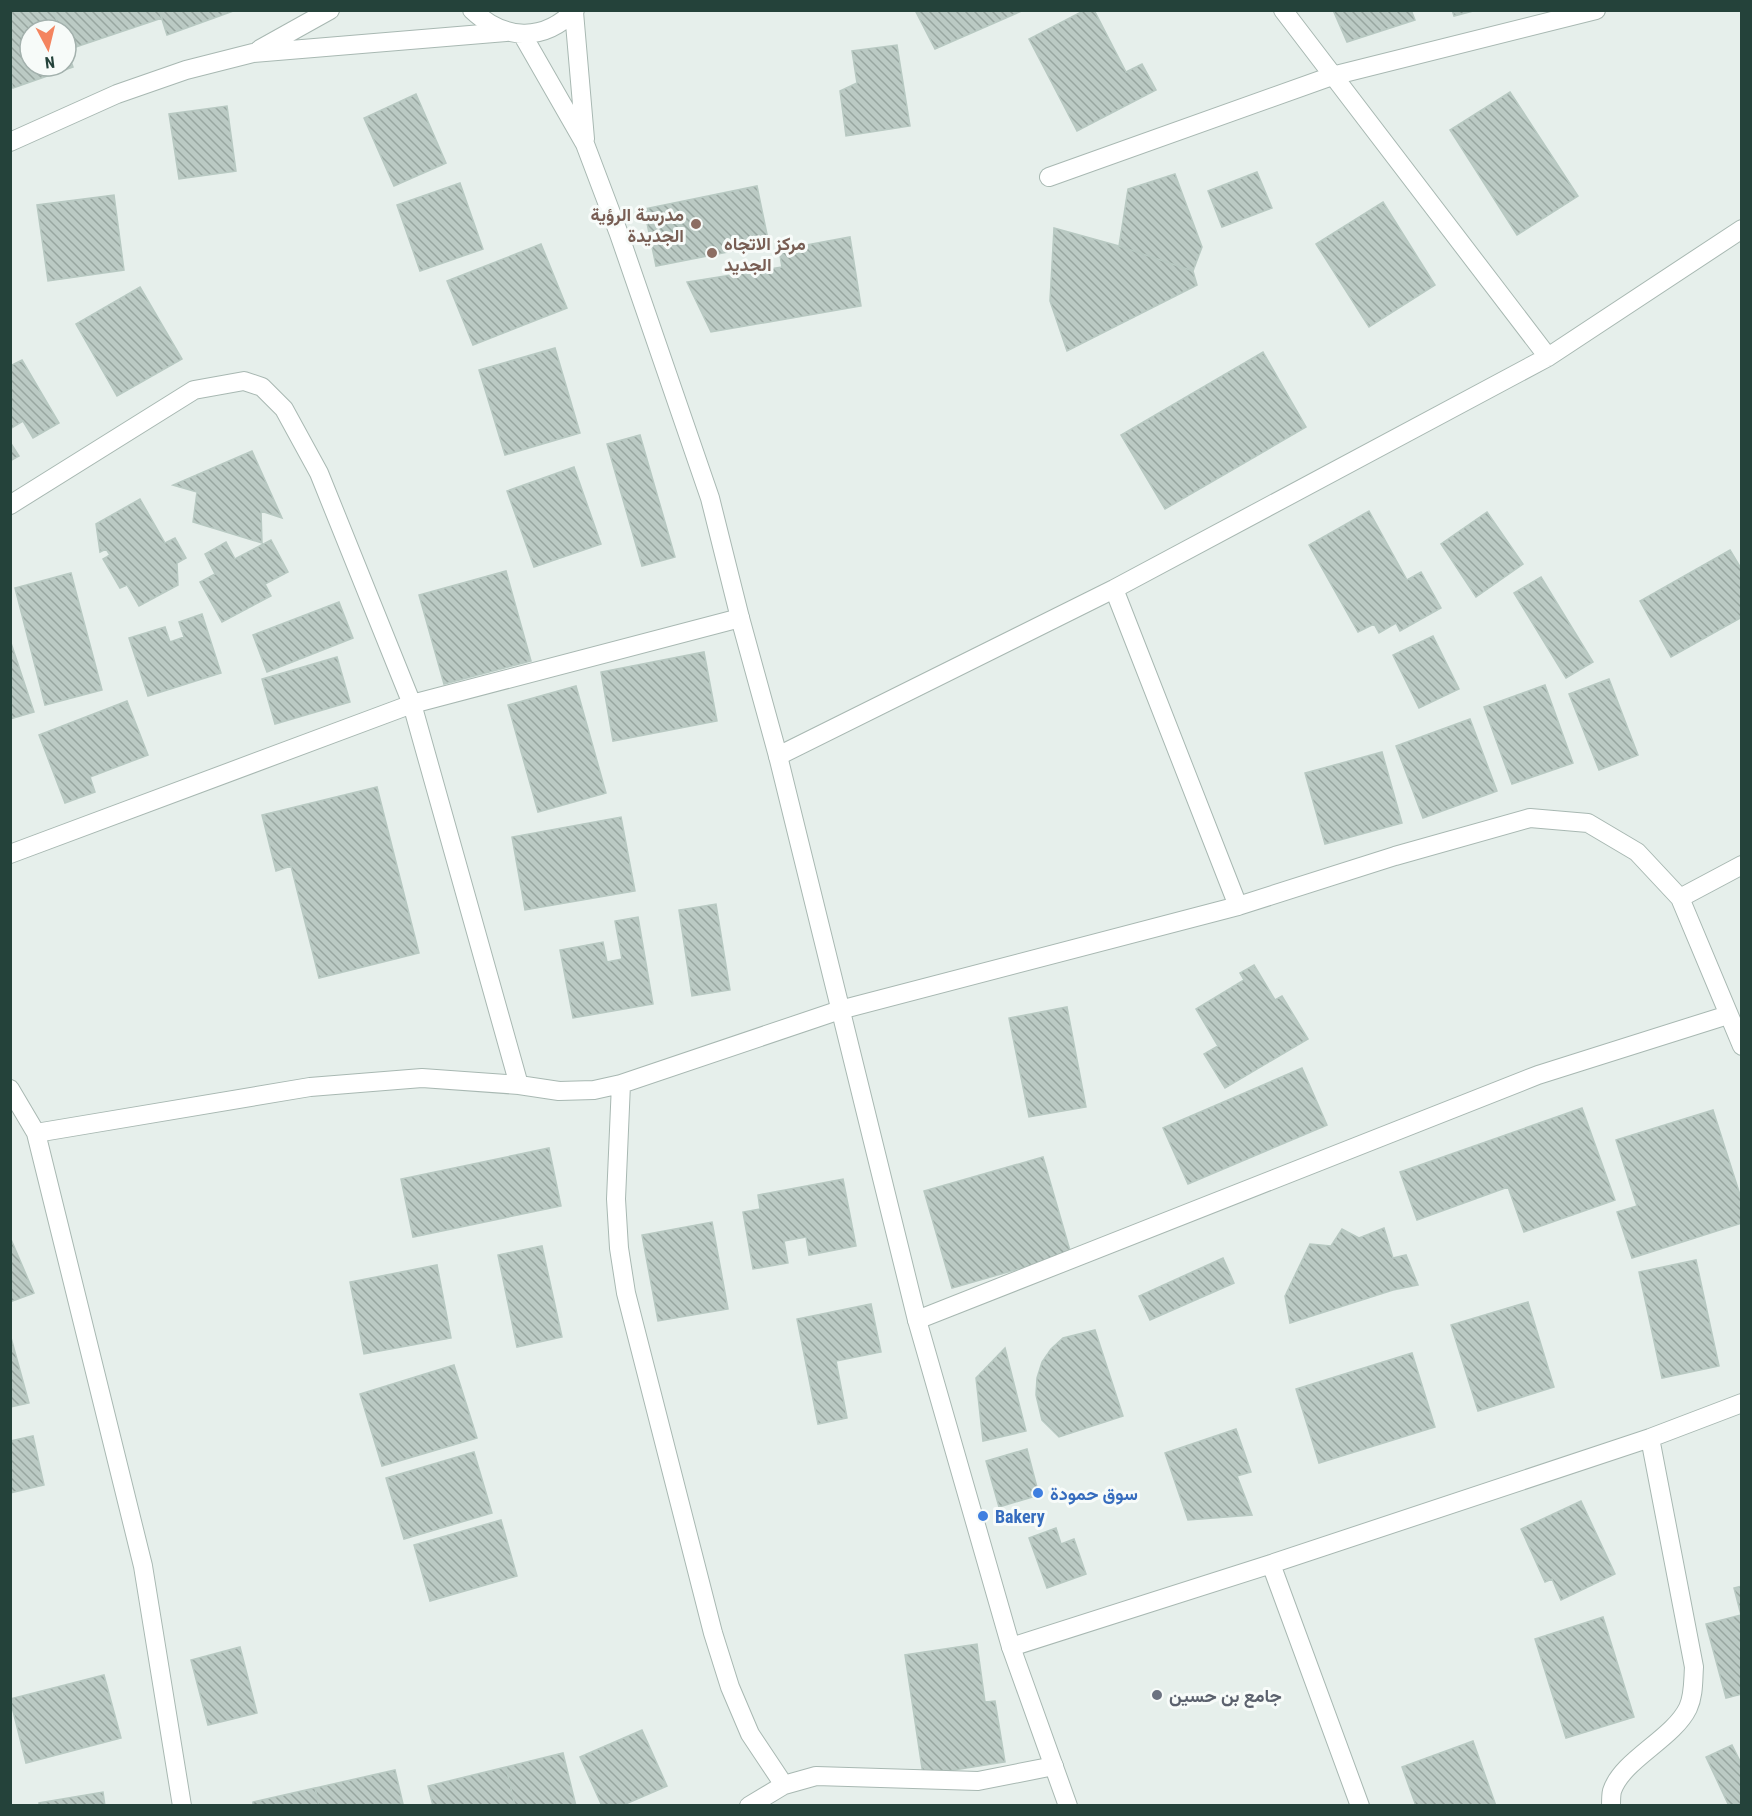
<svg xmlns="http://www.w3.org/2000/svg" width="1752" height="1816" font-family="'Roboto Condensed',Vazirmatn,sans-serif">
<defs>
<pattern id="building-back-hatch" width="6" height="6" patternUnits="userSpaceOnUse" patternTransform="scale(1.5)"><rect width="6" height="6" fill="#bbcac4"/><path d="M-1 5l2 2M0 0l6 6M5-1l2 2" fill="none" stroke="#98a6a0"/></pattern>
</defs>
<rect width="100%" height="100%" fill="#e6efeb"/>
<!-- building -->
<path fill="url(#building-back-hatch)" stroke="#b8c9c2" stroke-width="1.5" d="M10 10H53L60 30H30V66H66V47L73 67 13 88 10 79Z
M53 10H159L162 18 67 50 66 30H60Z
M159 10H236L167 35Z
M915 10H1024L935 49Z
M1085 10H1094L1126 72 1142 64 1156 90 1077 131 1029 39Z
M1333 10H1411L1415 20 1347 42Z
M1452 10H1477L1454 16Z
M897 45 910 126 846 136 840 91 857 83 852 51Z
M1510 92 1578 196 1517 235 1450 130Z
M416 94 446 163 394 186 364 118Z
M227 106 236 171 179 179 169 114Z
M1257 172 1272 208 1222 227 1208 191Z
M1175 174 1202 247 1193 271 1119 246 1128 189Z
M460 183 483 249 420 271 397 205Z
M757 186 769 244 656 266 644 209Z
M114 195 124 270 48 281 37 205Z
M1383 202 1435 285 1369 327 1316 244Z
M1054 228 1119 246 1193 271 1197 285 1067 351 1050 301Z
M850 237 861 306 711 332 687 282 782 267 779 250Z
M541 244 567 308 473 345 447 281Z
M140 287 182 359 117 396 76 324Z
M555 348 580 433 505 455 479 370Z
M1263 352 1306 427 1165 509 1121 435Z
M22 360 59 423 33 438 23 421 10 429V366Z
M640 435 675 557 642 566 607 444Z
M10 442 19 456 10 461Z
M252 451 282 518 261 511 262 543 193 522 197 492 173 485Z
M574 467 601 544 534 567 507 491Z
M140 499 165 543 175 538 186 558 177 563 178 585 139 606 127 585 120 588 103 559 110 555 106 549 100 552 96 524Z
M1369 511 1407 580 1421 572 1441 608 1400 631 1396 623 1379 633 1374 624 1358 632 1309 545Z
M1487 512 1523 564 1476 597 1441 544Z
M271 540 288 572 265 584 271 596 222 622 200 582 215 574 205 554 226 542 235 559Z
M1730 550 1742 570V617L1671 657 1640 601Z
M506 571 531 661 444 684 419 595Z
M71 573 102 690 45 705 15 588Z
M1541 577 1593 662 1566 678 1514 593Z
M339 602 353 638 267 672 253 635Z
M202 614 221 673 148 696 129 638 165 627 170 642 184 637 179 622Z
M1433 636 1459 689 1419 708 1393 655Z
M10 640 34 712 10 719Z
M704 652 717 721 613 741 601 672Z
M337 657 350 702 275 724 262 679Z
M1609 679 1638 755 1599 770 1569 694Z
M1545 685 1573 763 1512 784 1484 707Z
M576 686 606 793 538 812 508 705Z
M127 701 148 755 90 777 95 792 65 803 39 735Z
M1470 719 1497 791 1423 818 1396 746Z
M1382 752 1402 823 1325 844 1305 773Z
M377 787 419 953 319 978 291 866 276 871 262 815Z
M621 817 635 891 525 910 512 837Z
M716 904 730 990 692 996 679 910Z
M638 917 653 1004 573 1018 560 950 603 942 607 962 622 959 615 921Z
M1254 965 1275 1000 1282 996 1308 1039 1225 1088 1204 1054 1218 1046 1196 1009 1244 980 1240 973Z
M1067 1007 1086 1107 1029 1117 1009 1018Z
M1302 1068 1327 1125 1188 1184 1163 1128Z
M1582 1108 1615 1200 1524 1232 1508 1187 1417 1220 1400 1172Z
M1713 1110 1742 1201V1223L1632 1258 1617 1212 1637 1206 1616 1140Z
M549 1148 561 1206 413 1237 401 1179Z
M1043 1157 1071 1254 952 1288 924 1191Z
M843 1179 856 1246 809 1255 806 1237 784 1241 788 1263 753 1269 743 1212 760 1209 758 1195Z
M712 1222 728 1309 658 1321 642 1235Z
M1384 1228 1393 1258 1406 1255 1418 1285 1393 1290 1290 1323 1285 1296 1310 1244 1331 1246 1342 1229 1359 1238Z
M10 1237 34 1293 10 1302Z
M542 1246 562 1337 517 1347 498 1255Z
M1223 1258 1234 1283 1150 1320 1139 1296Z
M1696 1260 1719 1366 1662 1378 1639 1272Z
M437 1265 451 1338 364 1354 350 1282Z
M1528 1302 1554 1387 1478 1411 1451 1325Z
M871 1304 881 1352 836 1361 847 1418 818 1424 797 1319Z
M1095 1330 1123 1416 1059 1437 1042 1420 1036 1395 1037 1378 1042 1362 1051 1349 1063 1338Z
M10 1334 29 1403 10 1407Z
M1005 1348 1026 1431 983 1441 976 1378Z
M1412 1353 1435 1427 1319 1463 1296 1389Z
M454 1365 477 1438 382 1466 360 1394Z
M1236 1429 1251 1472 1237 1476 1252 1515 1188 1520 1165 1453Z
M33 1436 44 1485 10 1493V1441Z
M1027 1449 1039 1495 999 1507 986 1461Z
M474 1452 492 1513 404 1539 386 1478Z
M1581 1501 1615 1574 1561 1600 1552 1579 1545 1582 1521 1529Z
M501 1520 517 1576 430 1601 414 1545Z
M1056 1528 1061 1544 1074 1539 1086 1574 1047 1588 1029 1538Z
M1742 1586V1694L1726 1698 1706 1624 1741 1615 1734 1588Z
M1603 1617 1634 1717 1566 1738 1535 1639Z
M977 1644 985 1702 995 1701 1005 1762 923 1775 905 1655Z
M240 1647 257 1713 208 1725 191 1660Z
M104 1675 121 1738 26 1763 10 1699Z
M642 1730 667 1786 621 1806H602L580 1757Z
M1473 1741 1496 1806H1416L1402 1767Z
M1732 1745 1740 1761 1742 1760V1806H1729L1706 1757Z
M563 1753 576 1806H515L506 1767Z
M506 1767 515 1806H433L428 1786Z
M395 1770 403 1804 319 1806 315 1788Z
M315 1788 319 1806H253V1802Z
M103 1792 105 1806H39V1803Z"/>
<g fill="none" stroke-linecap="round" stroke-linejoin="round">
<!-- minor casing -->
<g stroke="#a8b8b2" stroke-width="20">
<path id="minor" d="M1283 10 1548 357
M260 49 330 10
M10 142 117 94 186 70 253 53 506 32
M1049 177 1332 76 1596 10
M10 505 194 390 244 381 262 387 284 409 319 473 412 704 519 1085
M1114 589 1238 906
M778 756 1114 589 1548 357 1742 229
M10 854 412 704 740 618
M1680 898 1742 865
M621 1084 616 1199 619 1248 626 1293 713 1633 730 1687 750 1734 784 1785
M10 1089 36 1133 143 1566 182 1806
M36 1133 310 1087 422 1078 519 1085 559 1091 594 1090 621 1084 840 1010 1238 906 1395 856 1530 818 1588 823 1637 852 1680 898 1742 1046
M917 1320 1538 1075 1728 1015
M1271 1564 1360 1806
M1011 1647 1271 1564 1650 1438 1742 1403
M749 1806 784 1785 816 1776 978 1781 1054 1766
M1611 1806C1611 1801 1611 1795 1612 1791 1622 1760 1673 1739 1688 1708 1694 1695 1693 1680 1694 1667L1650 1438"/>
</g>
<!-- tertiary casing -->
<g stroke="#a8b8b2" stroke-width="20">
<path id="tertiary" d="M472 10C504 40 543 43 575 10
M574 12 585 139
M522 34 585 144 619 234 710 498 740 618 778 756 917 1320 1011 1647 1068 1806"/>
</g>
<!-- minor -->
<use href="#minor" stroke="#fff" stroke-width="18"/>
<!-- tertiary -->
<use href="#tertiary" stroke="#fff" stroke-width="18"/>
</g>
<!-- markers -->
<g fill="#8d6e63" stroke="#f7fbf9" stroke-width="2">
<circle cx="696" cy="224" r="6"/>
<circle cx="712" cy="253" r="6"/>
</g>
<g fill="#3f7fe0" stroke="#f7fbf9" stroke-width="2">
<circle cx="1038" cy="1493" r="6"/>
<circle cx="983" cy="1516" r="6"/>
</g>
<circle fill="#6b7280" stroke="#f7fbf9" stroke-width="2" cx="1157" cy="1695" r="6"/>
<g text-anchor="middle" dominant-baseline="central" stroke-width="6" stroke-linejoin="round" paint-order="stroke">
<!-- education labels -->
<g font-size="18" font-weight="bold" fill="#785e54" stroke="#f7fbf9" text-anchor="end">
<text x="684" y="214">مدرسة الرؤية<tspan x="684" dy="21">الجديدة</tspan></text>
<text x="724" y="243" text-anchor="start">مركز الاتجاه<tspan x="724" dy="21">الجديد</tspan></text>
</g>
<!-- shop labels -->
<g font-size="18" font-weight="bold" fill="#366cbe" stroke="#f7fbf9" text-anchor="start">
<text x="1050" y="1493">سوق حمودة</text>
<text x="995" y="1516">Bakery</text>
</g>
<!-- worship labels -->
<g font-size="18" font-weight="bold" fill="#5b616d" stroke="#f7fbf9" text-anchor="start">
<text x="1169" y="1695">جامع بن حسين</text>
</g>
</g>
<!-- border -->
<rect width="1752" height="1816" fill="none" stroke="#24423a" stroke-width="24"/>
<!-- north arrow -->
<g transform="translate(48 48) rotate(173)"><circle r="28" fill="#f7fbf9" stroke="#a3b1ad" stroke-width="1.5"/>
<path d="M0-4.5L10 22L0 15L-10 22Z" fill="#f4845f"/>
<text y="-9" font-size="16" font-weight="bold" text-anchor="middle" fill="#24423a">N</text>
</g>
</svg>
